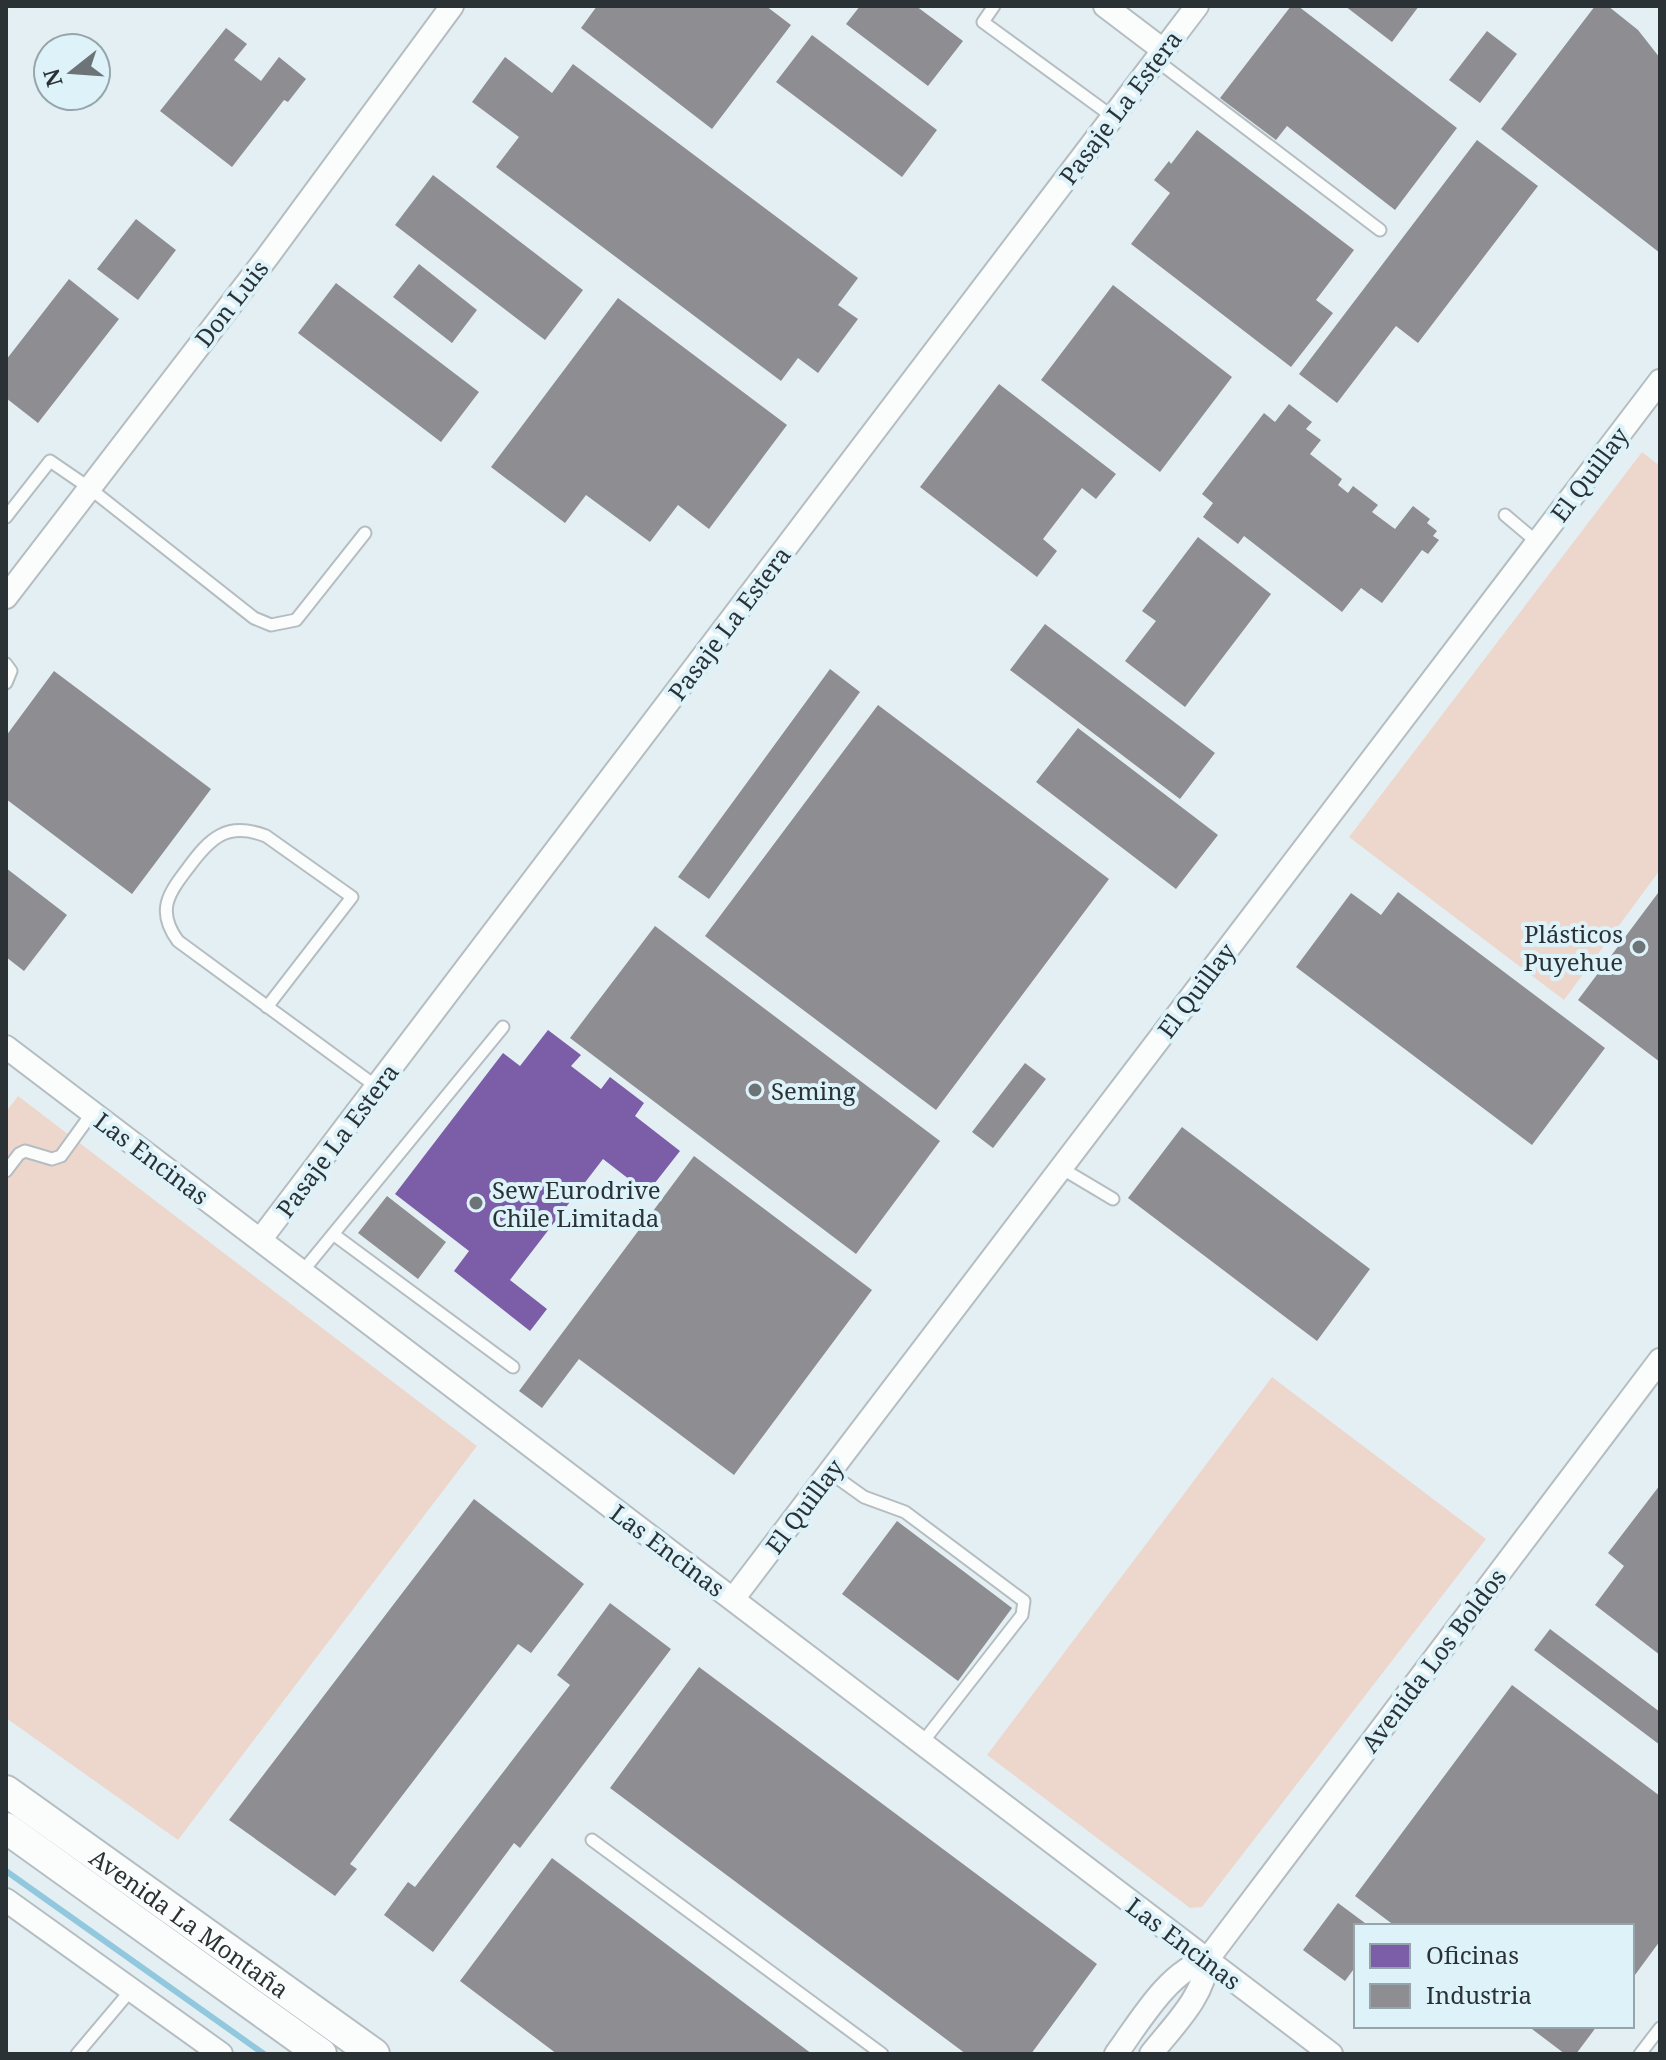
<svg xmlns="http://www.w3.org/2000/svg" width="1666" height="2060" font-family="'Noto Serif',serif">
<rect width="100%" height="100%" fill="#e4eff4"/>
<!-- green -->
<path fill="#edd7cc" d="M1642 452 1660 466V870L1564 1000 1349 837Z
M18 1096 477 1446 178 1840 6 1718V1112Z
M1272 1377 1486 1539 1202 1907 1190 1908 987 1755Z"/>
<!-- offices -->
<path fill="#7b5ea7" d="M548 1030 581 1055 571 1066 601 1089 610 1077 644 1103 635 1116 680 1151 647 1193 603 1159 510 1280 547 1309 530 1331 454 1271 469 1251 395 1194 503 1053 520 1066Z"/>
<!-- industry -->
<path fill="#8d8d92" d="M597 6H766L791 25 712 129 581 28Z
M860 6H916L963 41 928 86 846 24Z
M1291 6H1298L1457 128 1395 210 1287 126 1276 140 1220 98Z
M1345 6H1419L1392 42Z
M1595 6H1608L1638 30 1660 58V253L1501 129Z
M226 28 247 44 234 60 261 81 279 57 306 79 288 102 284 100 232 167 160 111Z
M1487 31 1517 54 1480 103 1449 80Z
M812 35 937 130 902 177 776 82Z
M505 57 552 93 573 64 858 278 838 305 858 319 818 373 798 358 781 381 496 167 519 137 472 102Z
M1197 130 1354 250 1316 300 1333 313 1291 367 1131 244 1170 193 1154 180 1169 161 1171 164Z
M1477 140 1538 186 1418 343 1396 326 1337 403 1299 374Z
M433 175 583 290 545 340 395 225Z
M136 219 176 250 138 300 97 269Z
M419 264 477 310 452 343 393 297Z
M69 279 119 319 38 423 6 398V360Z
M336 283 479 392 441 442 298 333Z
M1113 285 1232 377 1160 472 1041 380Z
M618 298 787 425 709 529 678 505 650 542 586 495 565 523 491 467Z
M999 384 1116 474 1096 499 1082 488 1043 539 1057 551 1037 577 920 487Z
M1289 404 1312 422 1306 429 1321 440 1310 454 1342 479 1338 485 1348 493 1353 486 1378 505 1372 512 1395 529 1413 506 1430 519 1427 523 1437 531 1433 536 1439 540 1428 554 1422 550 1382 603 1361 588 1342 612 1244 536 1238 544 1203 517 1213 503 1202 494 1264 413 1275 422Z
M1198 537 1271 594 1185 707 1125 661 1156 621 1142 611Z
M1045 624 1215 753 1180 799 1010 670Z
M830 669 860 692 709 899 678 877Z
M54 671 211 789 132 894 6 799V736Z
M878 705 1109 879 936 1110 705 936Z
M1078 728 1218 835 1176 889 1036 782Z
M6 868 67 915 24 971 6 957Z
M1398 892 1605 1048 1532 1145 1296 967 1351 893 1381 915Z
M1658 893 1660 895V1062L1578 1000Z
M655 926 940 1141 856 1254 570 1038Z
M1025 1063 1046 1079 993 1148 972 1132Z
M1182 1127 1370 1269 1317 1341 1128 1198Z
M694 1156 872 1290 734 1475 579 1359 542 1408 519 1391Z
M387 1196 446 1242 418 1279 358 1233Z
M1660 1485V1655L1595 1605 1624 1566 1608 1553Z
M474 1499 584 1584 531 1653 518 1644 350 1864 357 1869 335 1896 229 1820Z
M897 1521 1012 1608 958 1681 842 1594Z
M610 1603 671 1649 520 1848 514 1843 433 1952 384 1915 408 1882 415 1887 570 1685 557 1675Z
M1550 1629 1660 1712V1745L1534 1650Z
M699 1667 1097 1964 1031 2054H966L610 1788Z
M1512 1685 1660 1796V1941L1632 1979V1926H1395L1355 1896Z
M552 1858 812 2054H557L460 1981Z
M1338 1903 1369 1926H1356V1966L1345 1981 1303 1950Z
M1528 2026H1597L1576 2054H1565Z"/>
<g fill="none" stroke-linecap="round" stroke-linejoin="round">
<!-- stream -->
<path stroke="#92c8de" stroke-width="6" d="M6 1871 264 2054"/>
<!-- lane casing -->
<g stroke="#b5bdc1" stroke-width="15">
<path id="lane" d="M994 6 983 22 1113 117
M1156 60 1380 230
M1505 515 1537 542
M6 517 50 461 88 487 254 618 271 625 296 620 365 533
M6 664 11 671 6 683
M267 1007 352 897 266 836C227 821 210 838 188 868 168 894 156 911 178 941L377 1087
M1061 1168 1113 1199
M6 1171 19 1154 25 1151 52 1159 61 1156 92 1113
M333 1234 513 1367
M302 1272 503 1027
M829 1472 864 1497 905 1512 1024 1601 1022 1615 922 1743
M592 1840 882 2054
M77 2054 131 1990
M1640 2054 1660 2028"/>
</g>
<!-- street casing -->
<g stroke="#b5bdc1" stroke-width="26">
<path id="street" d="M1105 6 1163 50
M6 597 268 256 452 6
M6 1047 1331 2054
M260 1240 1197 6
M733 1599 1660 381
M6 1900 221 2054
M1116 2054C1139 2023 1168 1971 1207 1960
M1151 2054C1173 2026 1205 1996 1207 1960L1660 1360"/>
</g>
<!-- secondary casing -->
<g stroke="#b5bdc1" stroke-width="34">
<g id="secondary">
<path id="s1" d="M6 1791 374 2054"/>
<path d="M6 1828 321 2054"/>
</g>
</g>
<!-- lane -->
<use href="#lane" stroke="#fbfdfd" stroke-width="11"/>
<!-- street -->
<use href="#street" stroke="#fbfdfd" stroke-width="22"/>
<!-- secondary -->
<use href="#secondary" stroke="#fbfdfd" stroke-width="30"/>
</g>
<!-- markers -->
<g fill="#6c7478" stroke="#def2fa" stroke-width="3">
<circle cx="1639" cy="947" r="8"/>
<circle cx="755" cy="1090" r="8"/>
<circle cx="476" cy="1203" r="8"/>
</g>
<g text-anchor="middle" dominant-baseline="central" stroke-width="8" stroke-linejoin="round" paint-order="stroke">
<!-- street labels -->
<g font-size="24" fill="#2b3235" stroke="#def2fa">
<text transform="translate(1120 107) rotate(-53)">Pasaje La Estera</text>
<text transform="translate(231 303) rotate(-52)">Don Luis</text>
<text transform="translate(1589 474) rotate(-53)">El Quillay</text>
<text transform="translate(729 623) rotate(-53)">Pasaje La Estera</text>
<text transform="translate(1196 990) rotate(-53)">El Quillay</text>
<text transform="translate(337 1140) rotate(-53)">Pasaje La Estera</text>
<text transform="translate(152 1158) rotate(37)">Las Encinas</text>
<text transform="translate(804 1506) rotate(-53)">El Quillay</text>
<text transform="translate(668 1550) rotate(37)">Las Encinas</text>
<text transform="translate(1433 1660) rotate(-53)">Avenida Los Boldos</text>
<text stroke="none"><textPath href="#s1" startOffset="226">Avenida La Montaña</textPath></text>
<text transform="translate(1184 1943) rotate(37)">Las Encinas</text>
</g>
<!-- poi labels -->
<g font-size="24" fill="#2b3235" stroke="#def2fa" text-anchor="start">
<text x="1623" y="933" text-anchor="end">Plásticos<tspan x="1623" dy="28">Puyehue</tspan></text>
<text x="771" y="1090">Seming</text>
<text x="492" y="1189">Sew Eurodrive<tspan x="492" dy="28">Chile Limitada</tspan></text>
</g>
</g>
<!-- border -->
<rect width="1666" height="2060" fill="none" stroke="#2b3235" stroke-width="16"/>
<!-- legend -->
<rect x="1354" y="1924" width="280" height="104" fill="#def2fa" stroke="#96a5ab" stroke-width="2"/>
<rect x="1370" y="1944" width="40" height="24" fill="#7b5ea7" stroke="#96a5ab" stroke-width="2"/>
<text x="1426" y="1964" font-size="24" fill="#2b3235">Oficinas</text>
<rect x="1370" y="1984" width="40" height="24" fill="#8d8d92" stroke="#96a5ab" stroke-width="2"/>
<text x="1426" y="2004" font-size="24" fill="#2b3235">Industria</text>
<!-- north arrow -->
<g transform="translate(72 72) rotate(253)"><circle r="38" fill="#def2fa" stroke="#96a5ab" stroke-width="2"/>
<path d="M0-6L14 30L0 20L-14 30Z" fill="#6c7478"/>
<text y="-12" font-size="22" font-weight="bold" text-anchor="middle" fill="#2b3235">N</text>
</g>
</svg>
